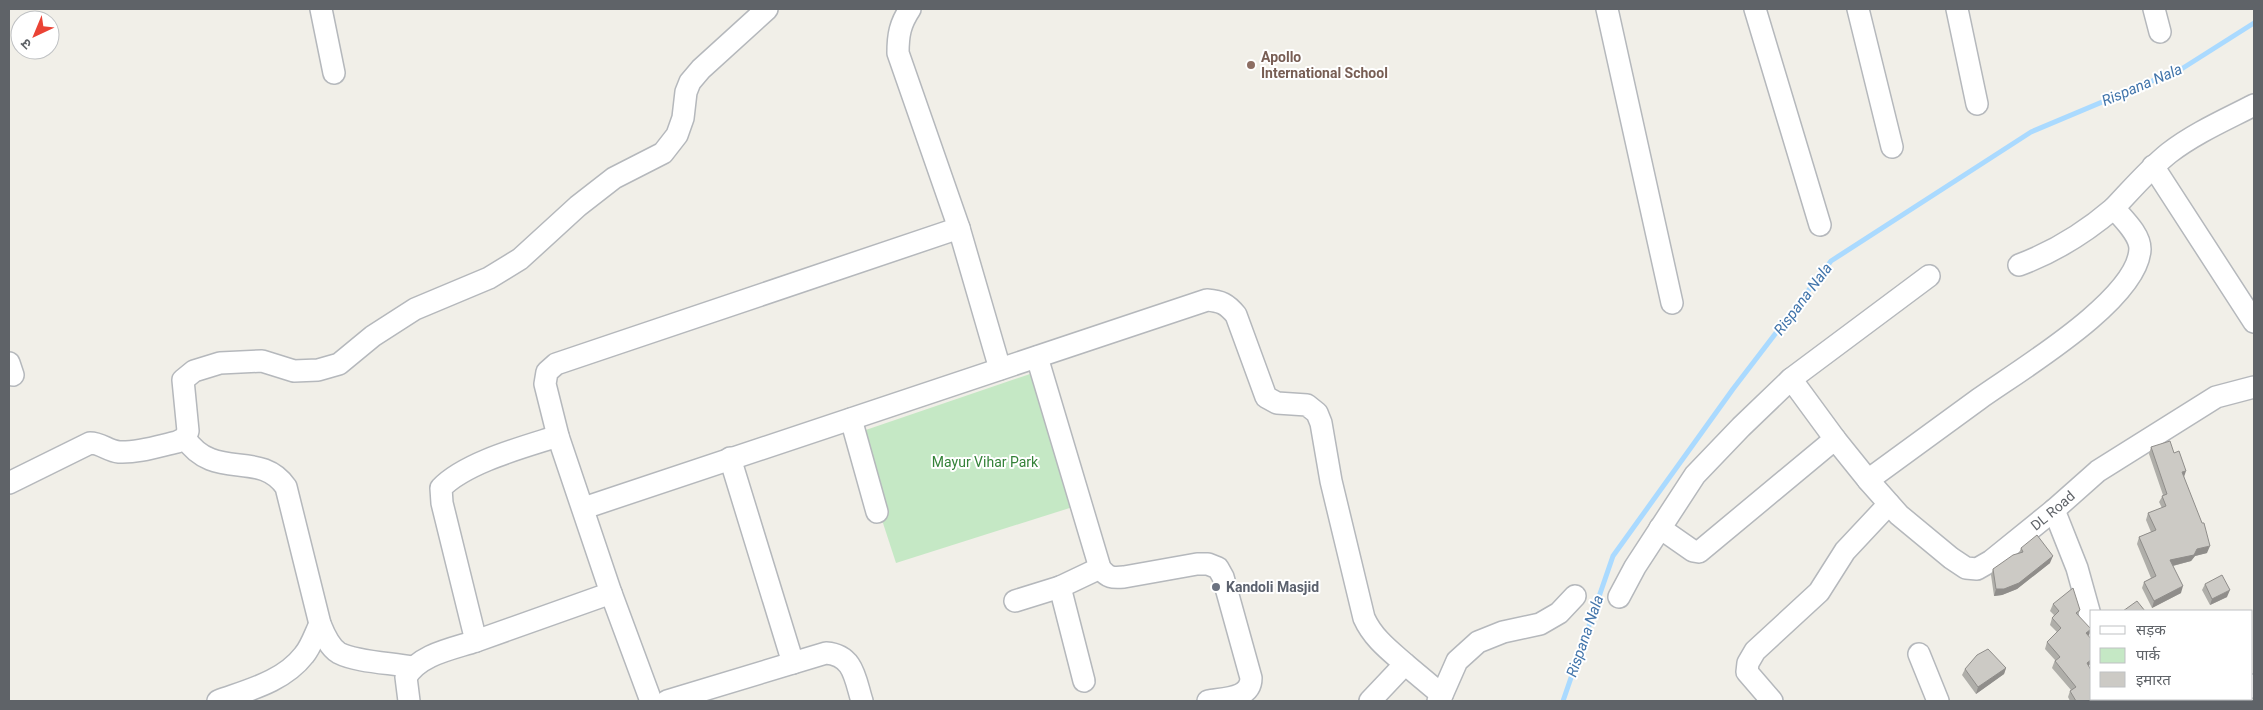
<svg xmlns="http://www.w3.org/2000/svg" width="2263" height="710" font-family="Roboto,'Noto Sans Devanagari',sans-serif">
<rect width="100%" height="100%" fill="#f1efe8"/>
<!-- green -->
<path fill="#c5e8c5" d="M1030 374 1076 506 896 563 854 434Z"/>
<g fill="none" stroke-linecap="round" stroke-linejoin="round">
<!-- stream -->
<path stroke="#aadaff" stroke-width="5" d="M1563 701 1613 556 1733 389 1831 261 2031 132 2183 68 2254 23"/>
<!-- minor casing -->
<g stroke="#b5b8bc" stroke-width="24">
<g id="minor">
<path d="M321 9 334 73"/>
<path d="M910 9C900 24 898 35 898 53L959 228 1000 369"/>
<path d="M1607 9 1672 303"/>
<path d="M1755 9 1820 225"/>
<path d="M1858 9 1892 147"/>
<path d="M1957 9 1977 104"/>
<path d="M2154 9 2160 32"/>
<path d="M2153 166 2254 322"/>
<path d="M2019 265C2054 252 2086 232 2114 208"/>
<path d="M1037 357 1100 568C1108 578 1112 578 1124 577L1197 564H1208L1218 568 1223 577 1251 678C1251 699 1224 698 1208 701"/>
<path d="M9 363 13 375"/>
<path d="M1791 379 1929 276"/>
<path d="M851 419 877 512"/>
<path d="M185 438C214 482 260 449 286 487L320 624C324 634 329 647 339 653 356 662 392 663 412 667"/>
<path d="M730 458 793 663"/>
<path id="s1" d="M1868 480 1899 515 1951 558 1966 568 1977 569 1991 561 2054 510 2098 471 2216 397 2254 387"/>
<path d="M9 483 90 443C101 443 108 451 119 452 138 453 159 446 177 442L185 438 188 431 183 380 194 371 220 363 262 361 294 371 318 370 339 364 373 336 415 309 489 278 520 259 578 206 614 178 663 153 677 135 683 118 686 92 690 82 701 69 767 9"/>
<path d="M584 508 1207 300C1221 301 1227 304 1236 315L1266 397 1277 403 1307 405 1317 413 1321 423 1331 481 1364 618C1373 638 1389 650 1405 664"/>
<path d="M2054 510 2077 568 2092 622"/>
<path d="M1660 528 1693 551 1699 552 1835 439 1868 480C1905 453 1942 426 1979 399 2018 371 2138 300 2140 249 2140 234 2123 219 2114 208 2132 189 2149 169 2169 153 2195 133 2225 120 2254 105"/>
<path d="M1060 587 1084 681"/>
<path d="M1619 597 1635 567 1695 475 1741 427 1791 379 1835 439"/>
<path d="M1015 601 1060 587 1100 568"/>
<path d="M476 641 611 593"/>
<path d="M1919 654 1938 701"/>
<path d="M2252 687 2254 685"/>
<path d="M1442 695 1457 661 1478 642 1503 632 1540 624 1559 613 1575 596"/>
<path d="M2112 699V701"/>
<path d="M218 701C248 690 283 682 304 655 311 647 315 634 320 624"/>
<path d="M409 701 406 677C420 654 452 649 476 641L442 503 441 488C466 462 524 447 558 436"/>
<path d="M651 701 611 593 558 436 545 384 547 372 556 364 959 228"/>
<path d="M667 701 826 653C854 655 855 679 862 701"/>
<path d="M1370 701 1405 664 1442 695 1438 701"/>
<path d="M1772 701 1747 672 1748 663 1755 651 1819 592 1845 551 1889 504"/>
<path d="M2222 701 2227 699"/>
</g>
</g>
<!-- minor -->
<use href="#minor" stroke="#fff" stroke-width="21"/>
</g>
<!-- wall -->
<path fill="#afaea9" d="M2151 447 2174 453 2184 477 2207 553 2195 556 2191 561 2173 566 2181 593 2152 608 2142 588 2144 582 2151 578 2137 544 2139 537 2151 532 2146 520 2148 513 2162 508 2159 502 2163 495 2149 454Z
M2021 548 2050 563 2017 589 2002 595 1994 596 1991 575 1993 569 2019 553Z
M2205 584 2227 597 2210 605 2202 590Z
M2053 604 2080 610 2078 615 2088 636V666L2105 701H2070L2068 697 2070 691 2071 690 2052 668 2055 660 2045 649 2047 642 2057 632 2050 625 2052 618 2054 615 2050 611Z
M2006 668 2004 674 1976 694 1962 675 1965 669Z"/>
<!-- shaded-wall -->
<path fill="#8f8d8a" d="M2186 471 2184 477 2182 472Z
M2210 546 2207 553 2195 556 2191 561 2168 567 2170 560 2197 549Z
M2053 556 2050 563 2017 589 2002 595 1994 596 1996 589Z
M2183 586 2181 593 2152 608 2154 601Z
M2230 590 2227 597 2210 605 2212 599Z
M2091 629 2089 635 2084 640 2086 633Z
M2092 659V663L2084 669 2087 663Z
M2006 668 2004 674 1976 694 1978 687Z"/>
<!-- building -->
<path fill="#cccac5" stroke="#8f8d8a" d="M2170 441 2174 453 2179 451 2186 471 2182 472 2202 523H2204L2210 546 2197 549 2194 555 2170 560 2183 586 2154 601 2144 582 2156 576 2139 537 2156 530 2148 513 2166 506 2162 496 2167 494 2151 447Z
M2037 535 2053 556 2019 583 2004 589H1996L1993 569 2013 555 2023 552 2021 548Z
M2222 575 2230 590 2212 599 2205 584Z
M2073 588 2080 610 2076 613 2091 629 2086 633 2092 640V659L2087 663 2092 672V699H2104L2105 701H2076L2070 691 2076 687 2055 661 2060 657 2047 642 2061 628 2052 618 2059 611 2053 604Z
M2137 601 2145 611H2123Z
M1988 649 2006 668 1978 687 1965 669 1977 655Z"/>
<!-- markers -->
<circle fill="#8d6e63" stroke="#fff" stroke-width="2" cx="1251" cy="65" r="5"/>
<circle fill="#6b7280" stroke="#fff" stroke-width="2" cx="1216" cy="587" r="5"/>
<g text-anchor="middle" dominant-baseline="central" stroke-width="4" stroke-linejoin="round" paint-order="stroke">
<!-- education labels -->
<g font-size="14" font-weight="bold" fill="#785e54" stroke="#fff" text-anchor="start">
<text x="1261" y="57">Apollo<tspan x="1261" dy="16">International School</tspan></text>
</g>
<!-- park labels -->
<g font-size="14" fill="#348238" stroke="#fff">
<text x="985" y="462">Mayur Vihar Park</text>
</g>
<!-- street labels -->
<g font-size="14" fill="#5f6368" stroke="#fff">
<text stroke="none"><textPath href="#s1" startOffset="239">DL Road</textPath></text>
</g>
<!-- worship labels -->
<g font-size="14" font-weight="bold" fill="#5b616d" stroke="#fff" text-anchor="start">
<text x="1226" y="587">Kandoli Masjid</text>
</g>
<!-- water labels -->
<g font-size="15" font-style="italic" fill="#4174aa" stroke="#fff">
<text transform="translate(2142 85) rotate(-23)">Rispana Nala</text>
<text transform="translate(1803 299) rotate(-53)">Rispana Nala</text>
<text transform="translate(1585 636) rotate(-71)">Rispana Nala</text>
</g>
</g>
<!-- border -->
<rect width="2263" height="710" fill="none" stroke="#5f6368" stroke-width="20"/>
<!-- legend -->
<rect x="2090" y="610" width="162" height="90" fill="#ffffff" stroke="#bfc1c3"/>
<rect x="2100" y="626" width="25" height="8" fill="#ffffff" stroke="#bfc1c3"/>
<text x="2136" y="635" font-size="15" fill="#5f6368">सड़क</text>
<rect x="2100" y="648" width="25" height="15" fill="#c5e8c5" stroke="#bfc1c3"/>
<text x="2136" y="660" font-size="15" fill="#5f6368">पार्क</text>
<rect x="2100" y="672" width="25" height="15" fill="#cccac5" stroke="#bfc1c3"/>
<text x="2136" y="685" font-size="15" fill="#5f6368">इमारत</text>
<!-- north arrow -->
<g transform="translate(35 35) rotate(224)"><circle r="24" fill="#ffffff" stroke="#bfc1c3"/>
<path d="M0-4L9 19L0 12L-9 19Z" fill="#ea4335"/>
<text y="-8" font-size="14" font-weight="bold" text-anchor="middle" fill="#5f6368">उ</text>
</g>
</svg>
